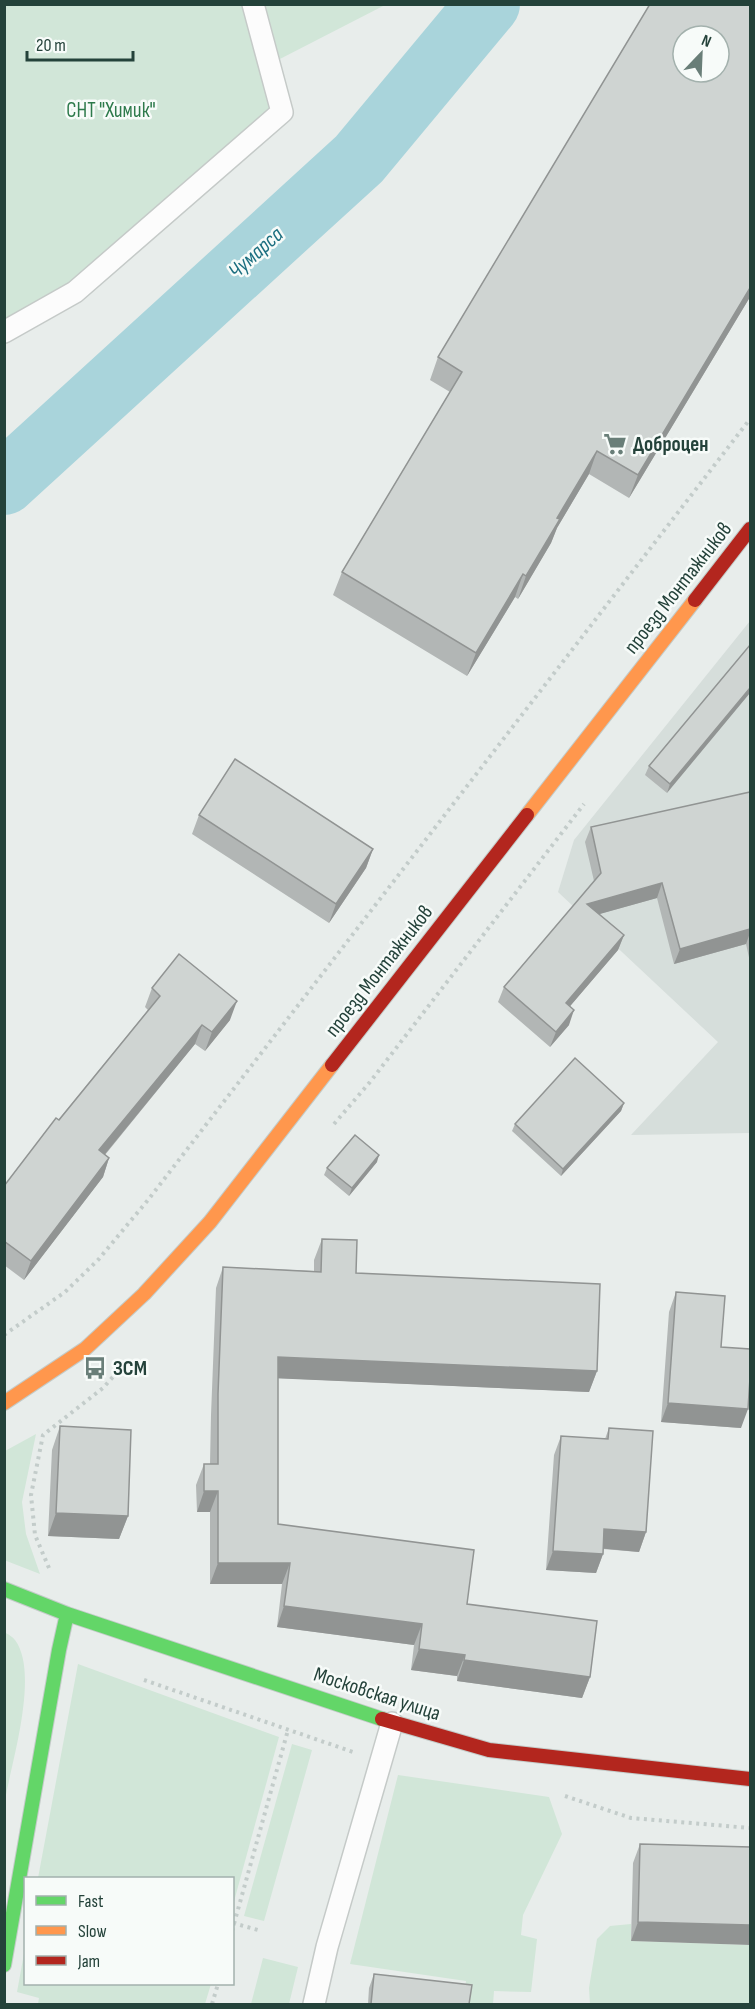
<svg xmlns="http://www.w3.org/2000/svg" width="755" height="2009" font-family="'Sofia Sans Condensed',sans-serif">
<rect width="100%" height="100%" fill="#e8edeb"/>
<!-- built -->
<path fill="#d6dedb" d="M750 621V1133L631 1135 718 1042 558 892 574 840Z"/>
<!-- green -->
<path fill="#d1e6d8" d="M4 5H385L276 61 285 102 55 298 5 327Z
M36 1434 22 1502 26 1534 40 1574 4 1560 5 1451Z
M4 1632C8 1634 13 1637 15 1640 39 1672 13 1758 6 1795L5 1797Z
M78 1664 279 1737 233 1905 232 1878H38Z
M292 1744 312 1750 264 1921 244 1916Z
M398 1775 549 1797 562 1834 523 1915 521 1935 537 1939 531 1992 494 1991 493 2004H466L464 1998 466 1981 350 1964Z
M631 1924V1941L750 1945V2004H590L589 1988 597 1939 610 1926Z
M25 1948 26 1984H211L205 2004H38L39 1998 17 1992Z
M263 1958 298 1967 289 2004H251Z"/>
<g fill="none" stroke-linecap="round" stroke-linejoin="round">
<!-- river -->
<path stroke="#a9d4db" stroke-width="64" d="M4 483 359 159 488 4"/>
<!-- lane casing -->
<g stroke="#c5cac8" stroke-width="24">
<path id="lane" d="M4 332 75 292 282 112 253 4
M314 2004 327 1947 392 1723"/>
</g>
<!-- fast casing -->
<g stroke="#c3cbc8" stroke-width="16">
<path id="fast" d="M4 1589 67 1614 382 1719
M4 1965 59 1650 67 1614"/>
</g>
<!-- slow casing -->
<g stroke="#c3cbc8" stroke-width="16">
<path id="slow" d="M527 815 695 600
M4 1403 85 1349 144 1294 210 1222 332 1065"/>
</g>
<!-- jam casing -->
<g stroke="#c3cbc8" stroke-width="16">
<path id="jam" d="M695 600 750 529
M332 1065 527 815
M382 1719 489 1750 750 1779"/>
</g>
<!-- path -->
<path stroke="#c3ccca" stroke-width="4" stroke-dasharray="3 4.5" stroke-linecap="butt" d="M334 1124 370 1082 584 804
M4 1335 65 1292 98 1260 148 1200 750 419
M49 1568 35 1535 31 1495 43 1435 103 1388 128 1360
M144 1680 356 1753
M565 1796 631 1818 750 1828
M233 1923 258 1930
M232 1931 288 1730
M212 2004 218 1984"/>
<!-- lane -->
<use href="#lane" stroke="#fcfcfc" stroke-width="21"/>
<!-- fast -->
<use href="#fast" stroke="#63d668" stroke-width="14"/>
<!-- slow -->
<use href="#slow" stroke="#ff974d" stroke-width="14"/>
<!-- jam -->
<use href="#jam" stroke="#b3261e" stroke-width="14"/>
</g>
<!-- wall -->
<path fill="#b2b6b5" d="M750 297 629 498 589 474 557 528 551 543 518 599 515 597 467 676 333 595 342 572 450 392 430 380 438 357Z
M750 645 667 793 645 775 649 766Z
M750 792V962L746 944 674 964 657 898 599 914 624 935 618 950 570 1006 569 1025 550 1047 498 1002 504 987 594 881 585 842 591 827Z
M199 815 373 849 366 868 329 923 192 834Z
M152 988 230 1020 205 1051 195 1044 105 1155 109 1158 103 1177 24 1280 4 1265V1186L148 1010 145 1007Z
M624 1103 621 1111 561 1176 512 1131 515 1124Z
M377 1162 349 1196 324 1175 327 1168Z
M322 1239 356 1273 597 1371 589 1392 278 1378V1524L467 1604 590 1677 582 1698 457 1681V1676L411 1670 414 1645 277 1627 282 1584H210V1512H197L196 1485 204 1464H210L211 1415 216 1288 223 1267 314 1271V1260Z
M676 1292 721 1347 741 1428 661 1422 669 1312Z
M60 1426 128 1516 119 1539 48 1536 52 1450Z
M609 1428 646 1532 639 1552 603 1549V1554L596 1573 546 1570 554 1455 561 1436 605 1439Z
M640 1844 750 1847 631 1941 633 1863Z
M374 1974 469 2004H368L369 1988Z"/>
<!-- shaded-wall -->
<path fill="#919493" d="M750 288V297L629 498 638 475Z
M597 451 589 474 557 528 551 543 518 599 526 576 557 518Z
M523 574 515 597 467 676 476 653Z
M750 688V693L667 793 670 784Z
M373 849 366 868 329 923 336 904Z
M662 883 657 898 582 919 587 904Z
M750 929V933L746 944 674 964 680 949Z
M624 935 618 950 560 1018 566 1003Z
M237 1001 230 1020 205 1051 212 1032Z
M574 1010 569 1025 550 1047 556 1032Z
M202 1025 195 1044 92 1170 99 1150Z
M624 1103 621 1111 561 1176 563 1169Z
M379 1155 377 1162 349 1196 352 1188Z
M109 1158 103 1177 24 1280 31 1261Z
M278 1357 597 1371 589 1392 270 1378Z
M668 1403 748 1409 741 1428 661 1422Z
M204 1491H218L210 1512H197Z
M56 1513 128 1516 119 1539 48 1536Z
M604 1529 646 1532 639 1552 597 1548Z
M553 1551 603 1554 596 1573 546 1570Z
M218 1563H290L282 1584H210Z
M284 1606 422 1624 414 1645 277 1627Z
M419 1649 465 1655 457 1676 411 1670Z
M464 1660 590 1677 582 1698 457 1681Z
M638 1922 750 1925V1945L631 1941Z"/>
<!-- building -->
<path fill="#cfd4d2" stroke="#919493" stroke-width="1.5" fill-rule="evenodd" d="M650 4H750V288L638 475 597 451 557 518 560 519 526 576 523 574 476 653 342 572 462 372 438 357ZM683 36H719V72H683Z
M750 645V688L670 784 649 766Z
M235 759 373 849 336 904 199 815Z
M750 792V929L680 949 662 883 587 904 624 935 566 1003 574 1010 556 1032 504 987 601 873 591 827Z
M179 954 237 1001 212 1032 202 1025 99 1150 109 1158 31 1261 4 1241V1186L56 1118 59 1120 160 996 152 988Z
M575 1058 624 1103 563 1169 515 1124Z
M355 1135 379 1155 352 1188 327 1168Z
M322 1239 357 1240 356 1273 600 1284 597 1371 278 1357V1524L474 1550 467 1604 597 1621 590 1677 464 1660 465 1655 419 1649 422 1624 284 1606 290 1563H218V1491H204V1464H218V1394L223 1267 321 1272Z
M676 1292 725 1296 721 1347 750 1349V1378L748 1409 668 1403Z
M60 1426 131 1430 128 1516 56 1513Z
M609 1428 653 1431 646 1532 604 1529 603 1554 553 1551 561 1436 608 1439Z
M640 1844 750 1847V1925L638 1922Z
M374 1974 472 1985 469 2004H371Z"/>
<!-- icons -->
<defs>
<g id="supermarket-bare" transform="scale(1.8)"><path d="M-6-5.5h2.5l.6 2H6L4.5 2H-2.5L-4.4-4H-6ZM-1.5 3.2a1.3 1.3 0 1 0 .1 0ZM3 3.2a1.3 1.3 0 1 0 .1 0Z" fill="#697e78" stroke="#f7fbf9" stroke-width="2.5" paint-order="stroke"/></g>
<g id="bus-bare" transform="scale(1.8)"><path d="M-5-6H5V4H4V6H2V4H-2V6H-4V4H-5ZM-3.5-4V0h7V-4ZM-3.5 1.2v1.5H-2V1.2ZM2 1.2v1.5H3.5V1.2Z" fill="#697e78" stroke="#f7fbf9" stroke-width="2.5" paint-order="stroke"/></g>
</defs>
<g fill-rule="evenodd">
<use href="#supermarket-bare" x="615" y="444"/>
<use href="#bus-bare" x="95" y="1368"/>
</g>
<g text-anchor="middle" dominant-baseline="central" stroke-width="5" stroke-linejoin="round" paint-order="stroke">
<!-- park labels -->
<g font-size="21" fill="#2d7a4b" stroke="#f7fbf9">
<text x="111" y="110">СНТ "Химик"</text>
</g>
<!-- poi labels -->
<g font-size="21" font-weight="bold" fill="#24423a" stroke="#f7fbf9" text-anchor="start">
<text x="633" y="444">Доброцен</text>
<text x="113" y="1368">ЗСМ</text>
</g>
<!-- street labels -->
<g font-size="21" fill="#24423a" stroke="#f7fbf9">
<text transform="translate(678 588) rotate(-52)">проезд Монтажников</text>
<text transform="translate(379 971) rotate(-52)">проезд Монтажников</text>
<text transform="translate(377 1694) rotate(18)">Московская улица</text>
</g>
<!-- water labels -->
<g font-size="22" font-style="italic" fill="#1c6f80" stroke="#f7fbf9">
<text transform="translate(256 253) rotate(-42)">Чумарса</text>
</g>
</g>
<!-- border -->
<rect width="755" height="2009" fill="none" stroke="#24423a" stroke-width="12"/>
<!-- legend -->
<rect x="24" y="1877" width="210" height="108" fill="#f7fbf9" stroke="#a3b1ad" stroke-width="1.5"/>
<rect x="36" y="1896" width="30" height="9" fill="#63d668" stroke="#a3b1ad" stroke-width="1.5"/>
<text x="78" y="1907" font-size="18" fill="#24423a">Fast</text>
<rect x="36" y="1926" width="30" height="9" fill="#ff974d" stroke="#a3b1ad" stroke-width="1.5"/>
<text x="78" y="1937" font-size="18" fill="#24423a">Slow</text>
<rect x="36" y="1956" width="30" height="9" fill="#b3261e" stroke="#a3b1ad" stroke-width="1.5"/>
<text x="78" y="1967" font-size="18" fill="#24423a">Jam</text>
<!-- north arrow -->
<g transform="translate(701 54) rotate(23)"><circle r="28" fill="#f7fbf9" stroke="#a3b1ad" stroke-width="1.5"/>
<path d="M0-4.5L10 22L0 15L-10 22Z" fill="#697e78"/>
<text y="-9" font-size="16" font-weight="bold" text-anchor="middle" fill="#24423a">N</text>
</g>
<!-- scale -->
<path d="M27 51v9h106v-9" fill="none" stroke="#24423a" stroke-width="3"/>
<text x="36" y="51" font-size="18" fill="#24423a" stroke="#f7fbf9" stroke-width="4.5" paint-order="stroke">20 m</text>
</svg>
